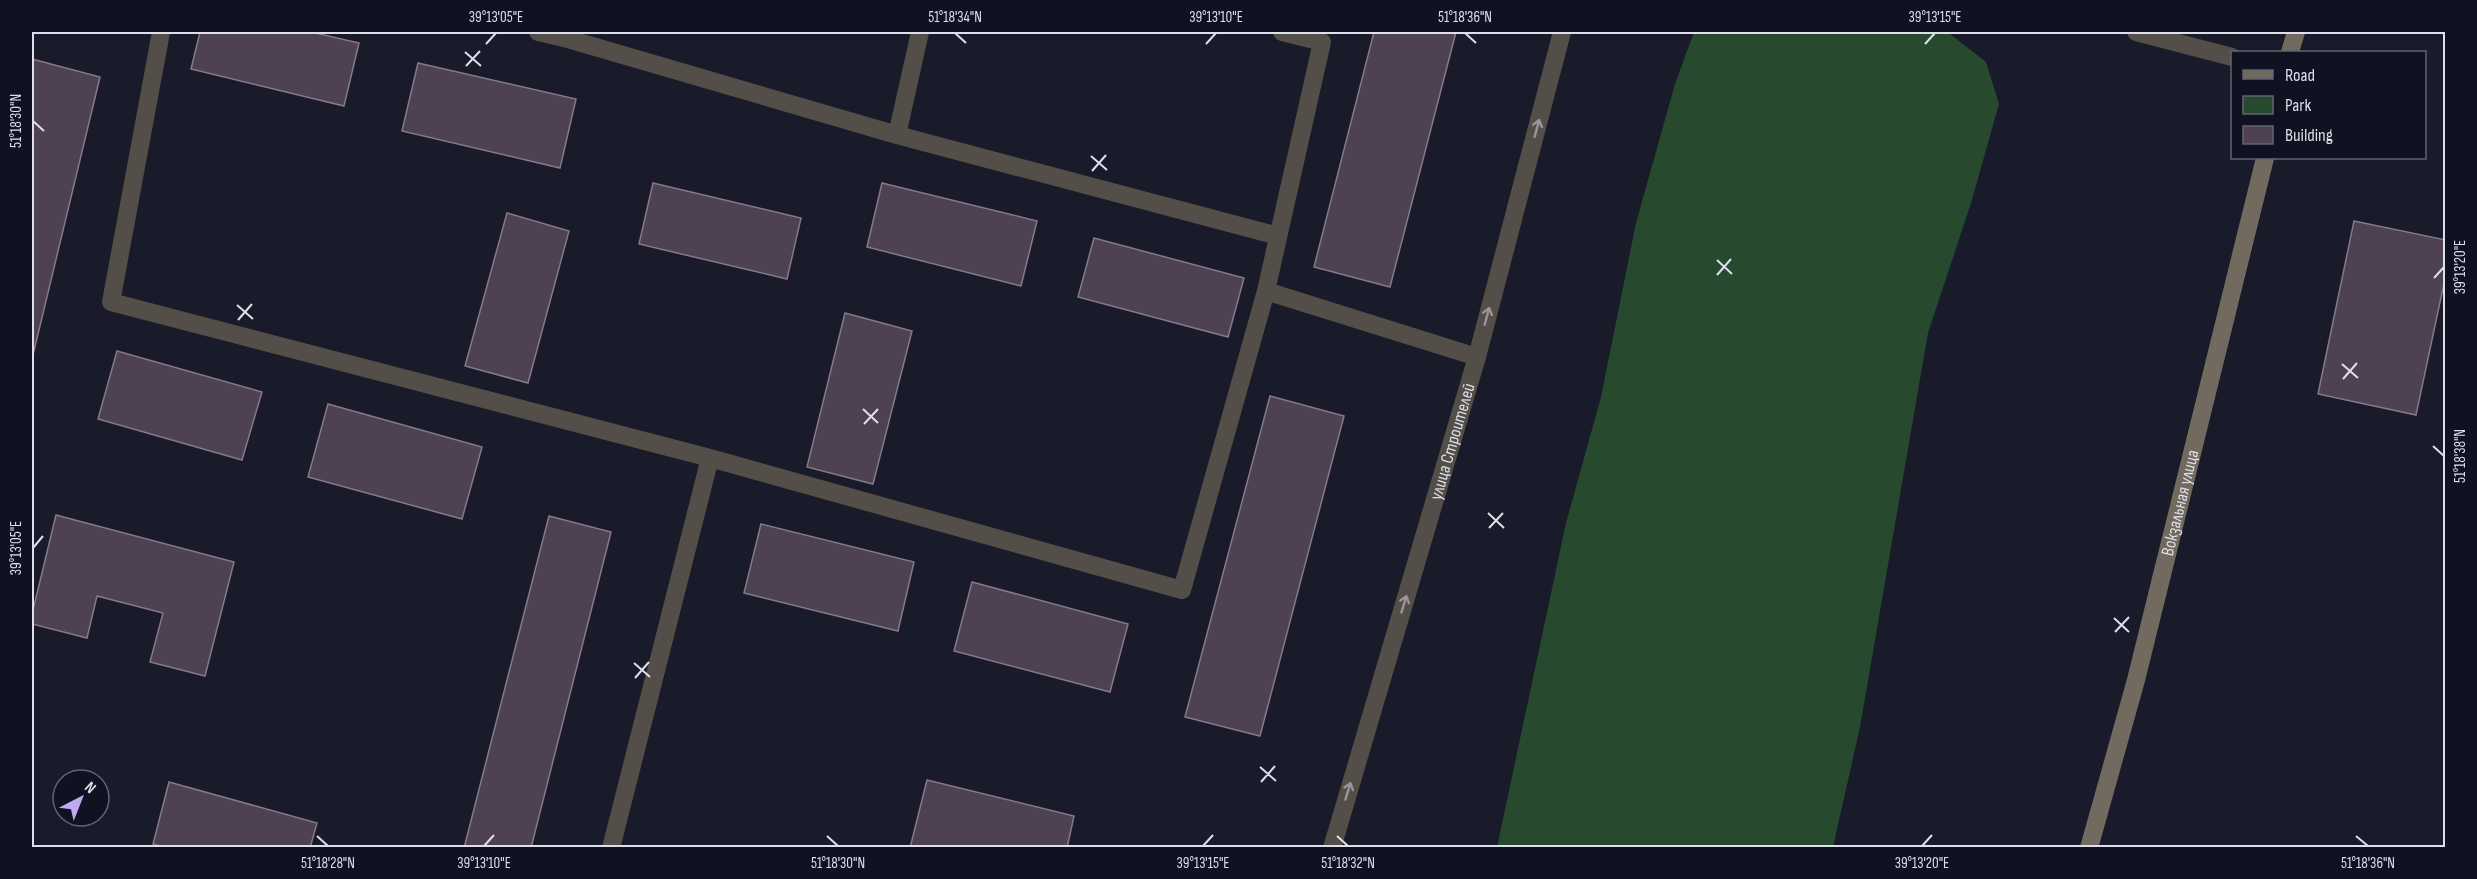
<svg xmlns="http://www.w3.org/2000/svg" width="2477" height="879" font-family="'Sofia Sans Condensed',sans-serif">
<rect width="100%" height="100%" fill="#191b2a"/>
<!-- green -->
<path fill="#27492e" d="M1694 32H1937L1950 34 1986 62 1999 104 1971 203 1928 333 1860 727 1833 847H1497L1566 523 1601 397 1636 223 1675 84Z"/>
<!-- building -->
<path fill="#4e4151" stroke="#867989" stroke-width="1.5" d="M200 32H311L359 43 344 106 191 69Z
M1374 32H1456L1390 287 1314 267Z
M32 59 100 77 32 359Z
M418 63 576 99 560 168 402 131Z
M653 183 801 218 787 279 639 244Z
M882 183 1037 221 1021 286 867 247Z
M507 213 569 231 528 383 465 366Z
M2354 221 2446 240V274L2416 415 2318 394Z
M1094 238 1244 278 1228 337 1078 297Z
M845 313 912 331 873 484 807 467Z
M117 351 262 392 242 460 98 419Z
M1270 396 1344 416 1260 736 1185 717Z
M328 404 482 447 462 519 308 477Z
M56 515 234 562 205 676 150 662 163 613 97 596 87 638 32 624V614Z
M549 516 611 532 531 848H464Z
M761 524 914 562 898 631 744 593Z
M972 582 1128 624 1110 692 954 651Z
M927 780 1074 816 1067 848H910Z
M169 782 317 823 310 848H167L153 844Z"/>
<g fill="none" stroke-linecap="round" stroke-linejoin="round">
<!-- service -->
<path stroke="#534e47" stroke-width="18" d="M161 32 111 302 710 458 1182 590 1266 291 1322 42 1282 32
M538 32 568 39 570 32
M920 32 897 135 1278 236
M568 39 897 135
M1266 291 1477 357
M611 848 710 458"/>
<!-- tertiary -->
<g stroke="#534e47" stroke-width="18">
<path d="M2136 32 2232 57"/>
<path id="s1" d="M1332 848 1477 357 1562 32"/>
</g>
<!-- secondary -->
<g stroke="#726a5f" stroke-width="18">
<path d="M2290 52 2296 32"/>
<path id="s2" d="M2089 848 2136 680 2265 158"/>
</g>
</g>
<!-- one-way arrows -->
<defs><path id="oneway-shaft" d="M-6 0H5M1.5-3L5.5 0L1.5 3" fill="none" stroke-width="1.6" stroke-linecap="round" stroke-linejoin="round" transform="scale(1.5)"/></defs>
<g stroke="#989698">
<use href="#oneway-shaft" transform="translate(1537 128) rotate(-75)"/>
<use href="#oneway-shaft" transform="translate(1487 316) rotate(-75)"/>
<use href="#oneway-shaft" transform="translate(1404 604) rotate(-73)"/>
<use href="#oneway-shaft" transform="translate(1348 791) rotate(-73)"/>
</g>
<!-- ticks -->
<path fill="none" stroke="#dddfea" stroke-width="2" d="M955 33 966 43M1465 33 1476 43M486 44 496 33M1206 44 1216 33M1925 44 1935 33M465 52 481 66M466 66 480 51M33 121 44 131M1091 156 1107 170M1092 171 1106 155M1717 260 1732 274M1717 275 1731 259M2434 278 2444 267M237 305 253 319M238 320 252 304M2342 364 2358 378M2343 379 2357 363M863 409 878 423M864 424 878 409M2433 446 2444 456M1488 513 1504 528M1489 528 1503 513M33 548 43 536M2114 618 2129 632M2115 632 2129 617M634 663 650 677M635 678 649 662M1260 767 1276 781M1261 782 1275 766M317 836 328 846M827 836 838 846M1337 836 1348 846M2356 836 2368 846M484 846 494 835M1203 846 1213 835M1922 846 1932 835"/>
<g text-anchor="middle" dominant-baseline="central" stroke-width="6" stroke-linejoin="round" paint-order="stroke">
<!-- street labels -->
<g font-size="18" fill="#dddfea" stroke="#101221">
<text stroke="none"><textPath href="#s1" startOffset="424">улица Строителей</textPath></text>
<text stroke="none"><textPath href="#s2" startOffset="357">Вокзальная улица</textPath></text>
</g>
</g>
<!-- border -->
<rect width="2477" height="879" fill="none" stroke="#101221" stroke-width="66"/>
<!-- legend -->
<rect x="2231" y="51" width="195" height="108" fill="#101221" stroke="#626471" stroke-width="1.5"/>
<rect x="2243" y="70" width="30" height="9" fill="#726a5f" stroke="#626471" stroke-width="1.5"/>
<text x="2285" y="81" font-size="18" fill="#dddfea">Road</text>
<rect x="2243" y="96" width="30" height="18" fill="#27492e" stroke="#626471" stroke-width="1.5"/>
<text x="2285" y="111" font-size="18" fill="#dddfea">Park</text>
<rect x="2243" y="126" width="30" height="18" fill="#4e4151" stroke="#626471" stroke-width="1.5"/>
<text x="2285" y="141" font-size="18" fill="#dddfea">Building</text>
<!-- north arrow -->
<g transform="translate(81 798) rotate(42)"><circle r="28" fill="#101221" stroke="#626471" stroke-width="1.5"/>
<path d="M0-4.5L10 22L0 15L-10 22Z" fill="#c1a8f3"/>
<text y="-9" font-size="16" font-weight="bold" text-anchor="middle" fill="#dddfea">N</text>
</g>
<rect x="33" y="33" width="2411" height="813" fill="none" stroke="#dddfea" stroke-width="2"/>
<g font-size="15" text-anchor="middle" fill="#dddfea">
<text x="496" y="22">39°13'05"E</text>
<text x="955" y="22">51°18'34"N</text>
<text x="1216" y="22">39°13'10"E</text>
<text x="1465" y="22">51°18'36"N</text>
<text x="1935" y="22">39°13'15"E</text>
<text transform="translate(16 121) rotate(-90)" y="5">51°18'30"N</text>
<text transform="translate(2460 267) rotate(-90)" y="5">39°13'20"E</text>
<text transform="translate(2460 456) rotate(-90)" y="5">51°18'38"N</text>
<text transform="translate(16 548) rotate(-90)" y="5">39°13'05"E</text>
<text x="328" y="868">51°18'28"N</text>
<text x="484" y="868">39°13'10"E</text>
<text x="838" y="868">51°18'30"N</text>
<text x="1203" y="868">39°13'15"E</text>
<text x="1348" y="868">51°18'32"N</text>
<text x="1922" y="868">39°13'20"E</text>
<text x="2368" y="868">51°18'36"N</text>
</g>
</svg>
